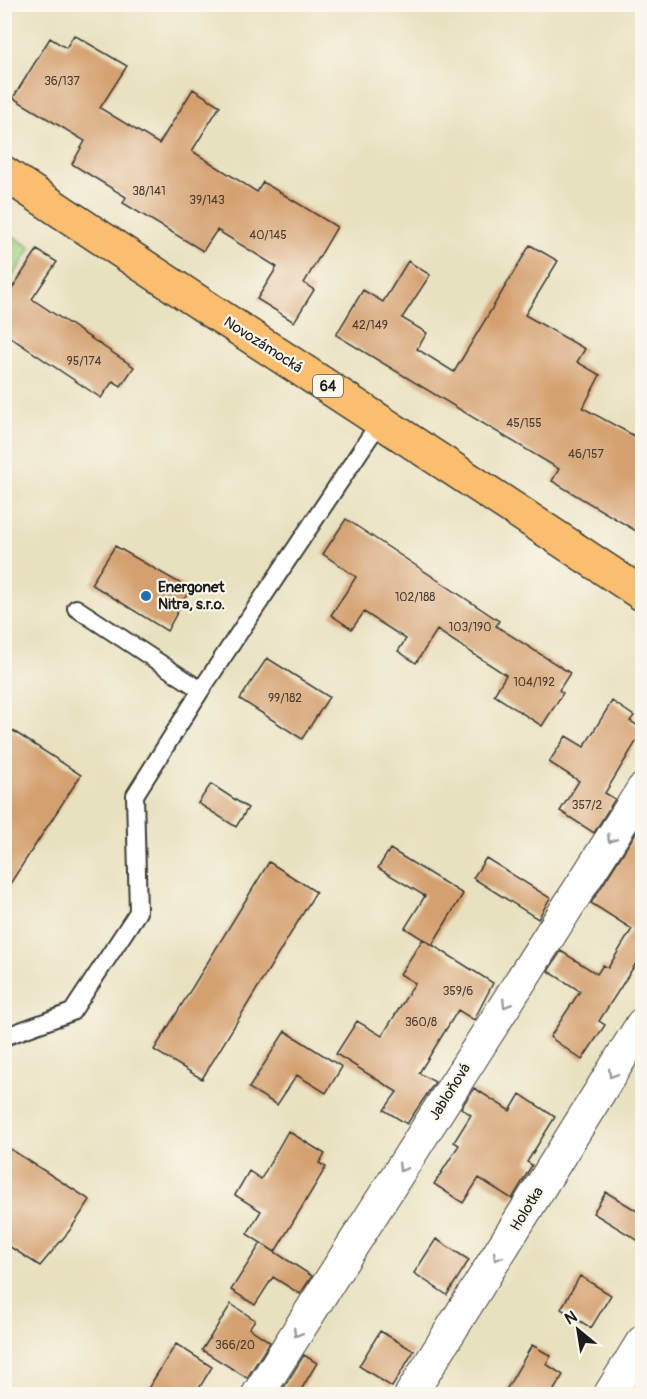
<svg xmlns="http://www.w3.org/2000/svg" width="647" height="1399" font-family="Pangolin,sans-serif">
<rect width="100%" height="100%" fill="#fbf7ec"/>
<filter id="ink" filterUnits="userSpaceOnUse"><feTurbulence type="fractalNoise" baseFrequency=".0167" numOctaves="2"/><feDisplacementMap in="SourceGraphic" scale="12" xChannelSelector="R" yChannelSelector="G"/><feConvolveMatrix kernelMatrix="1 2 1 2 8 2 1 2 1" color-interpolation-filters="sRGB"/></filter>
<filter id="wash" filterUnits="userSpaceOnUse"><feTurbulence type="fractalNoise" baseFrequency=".008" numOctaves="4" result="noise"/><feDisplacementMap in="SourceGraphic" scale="24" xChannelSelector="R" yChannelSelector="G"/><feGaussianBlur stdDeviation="1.35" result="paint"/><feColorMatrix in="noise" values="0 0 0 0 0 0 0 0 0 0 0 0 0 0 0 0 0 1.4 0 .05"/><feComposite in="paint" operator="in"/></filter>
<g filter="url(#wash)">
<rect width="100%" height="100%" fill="#e8e1bf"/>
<!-- green -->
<path fill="#a0d180" stroke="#5e764e" stroke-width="1.5" d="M5 231 31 248 5 289Z"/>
<g id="blocks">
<!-- building -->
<path fill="#d4a070" d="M74 35 127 66 100 108 159 144 193 89 220 106 192 151 257 192 263 182 337 227 304 283 314 290 294 322 257 299 277 267 217 230 203 251 123 203 126 197 72 164 85 141 13 98 50 38 66 48Z
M530 245 558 261 525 315 585 349 577 362 600 375 583 408 642 440V518L636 531 552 481 559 469 336 335 363 290 383 302 408 261 430 275 402 318 427 333 417 349 454 372Z
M37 250 57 262 32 299 134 367 121 386 113 381 101 398 4 333V301Z
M346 519 499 621 496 626 570 673 559 690 563 693 542 726 494 695 506 675 437 630 416 663 398 651 406 639 364 612 352 629 331 615 356 577 323 554Z
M115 546 190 589 167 631 91 584Z
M267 658 329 697 302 739 240 699Z
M612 701 634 716 630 721 642 728V732L605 793 615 799 594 833 560 811 579 781 549 762 566 736 584 747Z
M4 725 81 775 4 893Z
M211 784 248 808 236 827 198 803Z
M642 823V954L599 1021 605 1025 582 1060 550 1037 580 991 548 971 561 951 597 974 603 965 608 968 632 929 591 903Z
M390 849 463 894 432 945 405 928 425 896 378 868Z
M486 858 550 898 538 919 473 878Z
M269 862 316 892 202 1079 154 1050Z
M423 939 493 983 474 1020 458 1010 419 1073 435 1082 407 1124 384 1110 397 1092 336 1054 357 1021 382 1036 415 983 400 974Z
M285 1031 342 1067 326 1093 297 1075 277 1105 249 1088Z
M474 1088 510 1111 520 1094 555 1117 527 1162 532 1165 512 1199 479 1178 463 1203 434 1184 459 1145 454 1142 471 1115 461 1108Z
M288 1131 325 1154 319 1163 326 1167 275 1252 247 1234 261 1211 235 1195 249 1171 261 1179Z
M4 1145 90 1200 70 1230 40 1266 4 1243Z
M606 1192 642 1214V1243L593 1213Z
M436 1239 469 1260 447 1295 414 1273Z
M261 1243 312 1276 300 1294 273 1277 255 1305 231 1290Z
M580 1276 611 1295 591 1328 561 1309Z
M231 1304 255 1320 249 1328 270 1342 247 1378 202 1350Z
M380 1331 414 1351 392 1387 359 1366Z
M176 1344 212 1367 195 1395H144Z
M532 1345 551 1356 546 1364 563 1375 551 1395H503Z
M304 1355 317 1363 298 1395H279Z"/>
</g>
</g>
<g filter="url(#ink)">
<use href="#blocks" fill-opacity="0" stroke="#3b3a34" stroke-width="1.5"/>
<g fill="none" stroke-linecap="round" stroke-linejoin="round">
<!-- lane casing -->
<g stroke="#3b3a34" stroke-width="20">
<path id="lane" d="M76 608 201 690
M4 1037 72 1012 138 912 135 795 201 690 381 420"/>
</g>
<!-- street casing -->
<g stroke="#3b3a34" stroke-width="34">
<path id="street" d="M258 1394 642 790
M411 1394 642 1024
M610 1394 642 1342"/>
</g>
<!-- primary casing -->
<g stroke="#3b3a34" stroke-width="36">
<path id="primary" d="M4 173C216 316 430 452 642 594"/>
</g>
<!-- lane -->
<use href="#lane" stroke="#fff" stroke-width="16"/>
<!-- street -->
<use href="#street" stroke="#fff" stroke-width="32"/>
<!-- primary -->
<use href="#primary" stroke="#fabe6e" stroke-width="33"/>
</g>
<!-- one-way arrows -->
<defs><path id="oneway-chevron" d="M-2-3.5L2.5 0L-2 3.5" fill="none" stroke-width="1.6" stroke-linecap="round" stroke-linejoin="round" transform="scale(1.5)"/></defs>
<g stroke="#999">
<use href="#oneway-chevron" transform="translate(611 839) rotate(122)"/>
<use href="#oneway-chevron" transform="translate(506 1004) rotate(122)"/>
<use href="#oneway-chevron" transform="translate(612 1074) rotate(122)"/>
<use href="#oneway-chevron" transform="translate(402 1168) rotate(122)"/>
<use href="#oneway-chevron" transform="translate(497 1257) rotate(122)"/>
<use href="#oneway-chevron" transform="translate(297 1333) rotate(122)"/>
</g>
</g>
<!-- markers -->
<circle fill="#1f6fb2" stroke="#fbf7ec" stroke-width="2" cx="146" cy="596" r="6"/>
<g text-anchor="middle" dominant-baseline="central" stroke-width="4.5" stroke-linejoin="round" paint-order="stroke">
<!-- number labels -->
<g font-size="12" fill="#4a3d31">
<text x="62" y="81">36/137</text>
<text x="149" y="191">38/141</text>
<text x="207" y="200">39/143</text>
<text x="268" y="235">40/145</text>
<text x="370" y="325">42/149</text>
<text x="84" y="361">95/174</text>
<text x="524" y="423">45/155</text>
<text x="586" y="454">46/157</text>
<text x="415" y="597">102/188</text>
<text x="470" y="627">103/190</text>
<text x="534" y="682">104/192</text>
<text x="285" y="698">99/182</text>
<text x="587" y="805">357/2</text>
<text x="458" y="991">359/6</text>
<text x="421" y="1022">360/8</text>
<text x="235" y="1345">366/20</text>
</g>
<!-- shield labels -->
<rect fill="#fbf7ec" stroke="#5f5e5a" stroke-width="1.5" x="313" y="375" width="30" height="22" rx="4.5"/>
<g font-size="14" font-weight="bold" fill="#1c1c1c">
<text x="328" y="386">64</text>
</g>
<!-- street labels -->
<g font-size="15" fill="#1c1c1c" stroke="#fbf7ec">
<text transform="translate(263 345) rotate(33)">Novozámocká</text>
<text transform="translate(450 1092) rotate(-58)">Jabloňová</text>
<text transform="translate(527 1209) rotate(-58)">Holotka</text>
</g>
<!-- poi labels -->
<g font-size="15" font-weight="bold" fill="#1c1c1c" stroke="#fbf7ec" text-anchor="start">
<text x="158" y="587">Energonet<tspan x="158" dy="17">Nitra, s.r.o.</tspan></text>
</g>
</g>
<!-- margin -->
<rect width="647" height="1399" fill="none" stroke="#fbf7ec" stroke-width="24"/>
<!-- north arrow -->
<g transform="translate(578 1330) rotate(330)" stroke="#fbf7ec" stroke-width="4.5" paint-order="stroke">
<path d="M0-4.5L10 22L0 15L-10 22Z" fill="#1c1c1c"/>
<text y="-9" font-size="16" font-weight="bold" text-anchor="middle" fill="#1c1c1c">N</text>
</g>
</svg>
